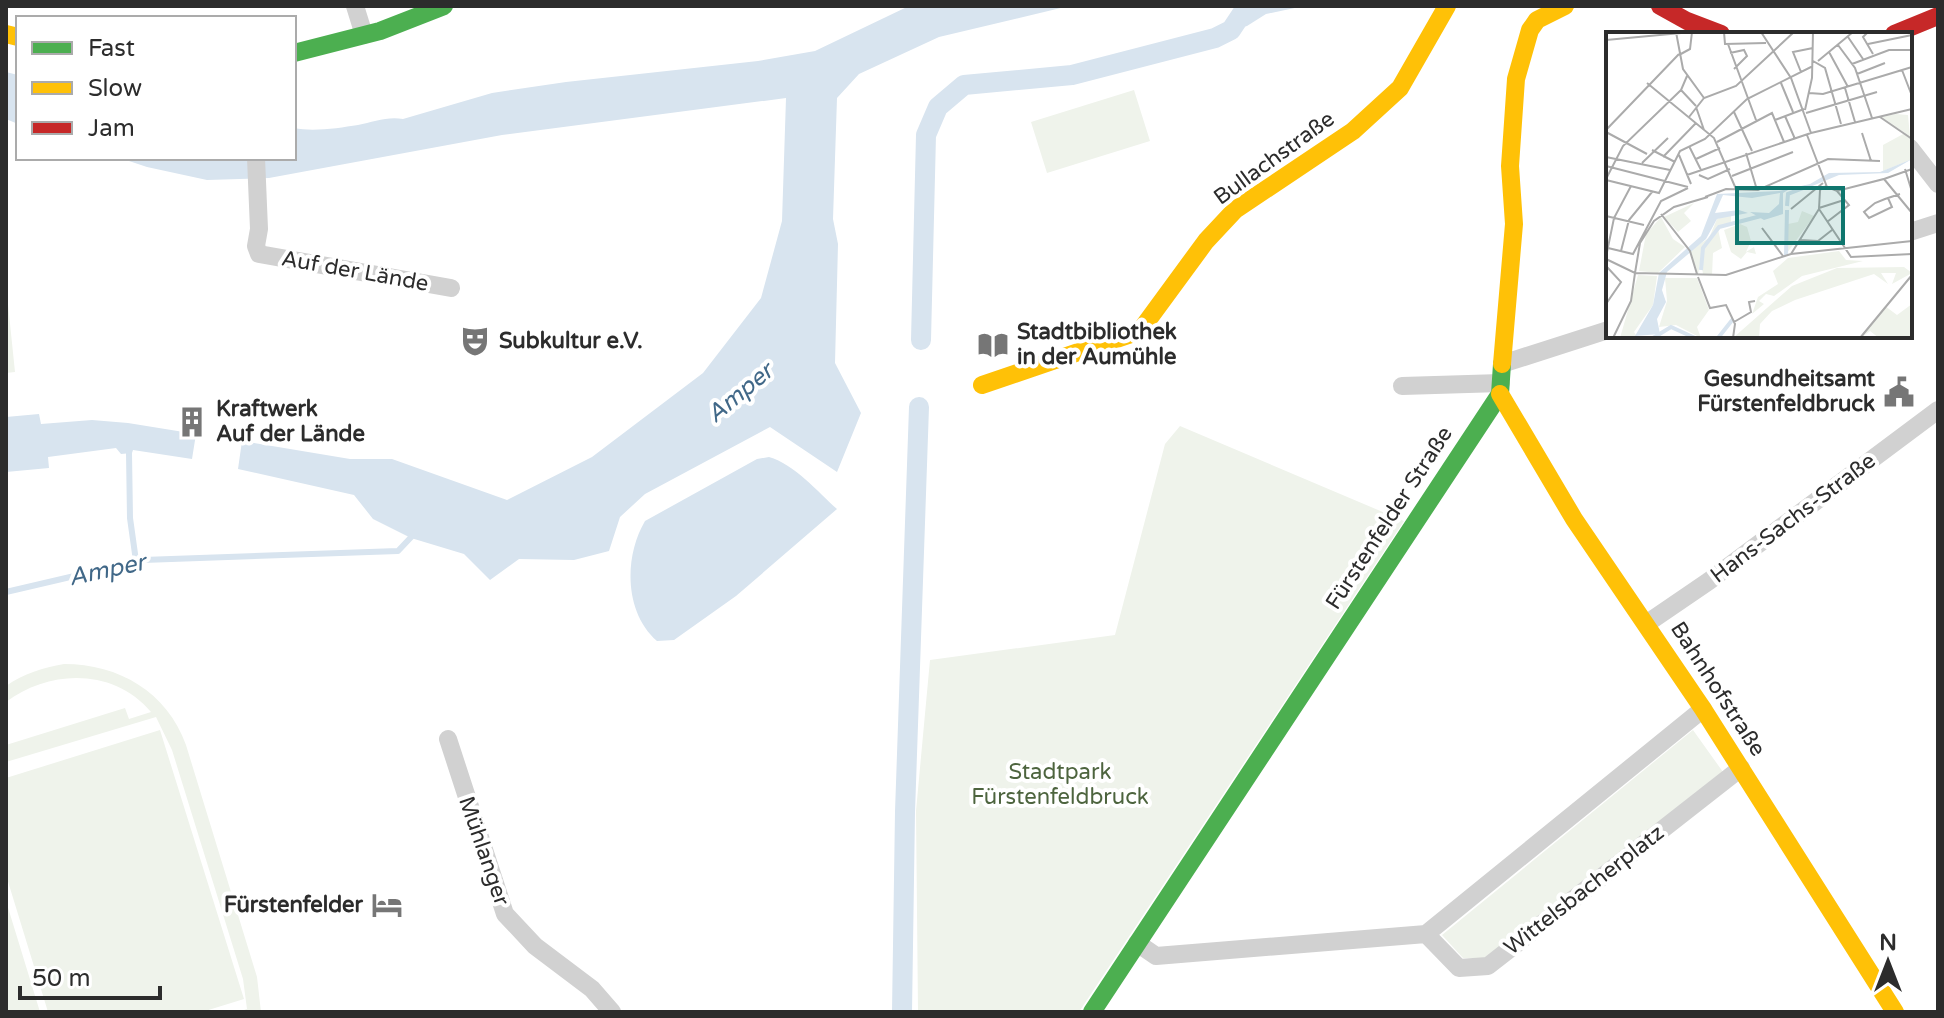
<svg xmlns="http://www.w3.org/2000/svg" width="1944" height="1018" font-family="'Varela Round',sans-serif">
<rect width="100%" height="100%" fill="#fff"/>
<!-- green -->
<path fill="#eff3eb" d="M1134 90 1150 141 1047 173 1031 122Z
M6 285 15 372 6 373Z
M1180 426 1404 521 1079 1012H918L916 811 930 660 1115 635 1165 444Z
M64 664C119 664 167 692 186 745L257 977 261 1012H238L247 1009 243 979 172 750 156 717 6 762V745L125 708 129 719 151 712C114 668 50 669 6 702V686C24 673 43 668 64 664Z
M160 730 244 999 202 1012H48L6 875V778Z
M1693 730 1723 772 1485 958H1463L1442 935Z
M6 901 40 1012H6Z"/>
<!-- water -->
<path fill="#d8e4ef" d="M909 6H1069L939 37 859 74 837 98 833 219 838 244 835 363 861 413 837 472 770 427 645 494 620 517 609 551 574 560 519 559 490 580 464 554 411 538 373 519 354 495 238 469 242 441 350 459H392L507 500 592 457 703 373 761 298 782 221 786 98 502 135 269 178 207 180 147 167 120 158H294V128C313 132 339 128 358 125 373 122 388 116 403 119L492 93 566 82 758 61 815 51Z
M1234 6H1304L1266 14 1247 26 1231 30 1228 20 1234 11Z
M6 72 18 75V124L6 119Z
M39 414 41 424 92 420 128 423 196 434 192 459 133 450 132 453 121 454 116 448 48 457 49 468 6 472V417Z
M769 457C794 464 818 492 837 509L736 596 674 640 657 641C624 612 624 557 645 521L757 459Z"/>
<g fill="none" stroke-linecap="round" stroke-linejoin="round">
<!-- stream -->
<path stroke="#d8e4ef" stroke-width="6" d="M129 453 130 518 136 561
M6 592 143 560 398 551 415 533"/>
<!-- canal -->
<path stroke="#d8e4ef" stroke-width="20" d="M921 340 926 135 938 107 964 85 1072 75 1215 38 1231 30 1247 6
M902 1012 905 812 919 407"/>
<!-- street -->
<path stroke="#d1d1d1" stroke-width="18" d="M355 6 364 35
M1910 148 1938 184
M256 158 259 229 256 246 259 254 451 288
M1910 232 1938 223
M1502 364 1608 330
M1402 386 1501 383
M1646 624 1709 581 1938 410
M448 739 505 914 535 946 592 989 612 1012
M1426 934 1459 968 1488 966 1741 768
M1137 943 1156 956 1426 934 1703 709"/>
<!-- fast -->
<path stroke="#4caf50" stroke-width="18" d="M294 53 380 31 444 6
M1092 1012 1500 394 1502 364"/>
<!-- slow -->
<path stroke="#ffc107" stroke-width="18" d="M6 34 18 37
M1502 364 1514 224 1510 166 1516 79 1530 30 1537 20 1565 6
M982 385 1140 331 1206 241 1235 210 1353 131 1400 88 1447 6
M1500 394 1574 519 1703 709 1895 1012"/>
<!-- jam -->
<path stroke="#c62828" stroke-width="18" d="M1660 6 1687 21 1721 34
M1894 34 1938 16"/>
</g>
<!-- icons -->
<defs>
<g id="theatre-bare" transform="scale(2.4)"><path d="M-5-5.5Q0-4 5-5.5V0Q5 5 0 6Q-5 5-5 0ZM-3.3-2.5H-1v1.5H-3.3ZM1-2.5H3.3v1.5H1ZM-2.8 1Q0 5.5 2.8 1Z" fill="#767676" stroke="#fff" stroke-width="2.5" paint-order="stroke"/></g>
<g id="library-bare" transform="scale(2.4)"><path d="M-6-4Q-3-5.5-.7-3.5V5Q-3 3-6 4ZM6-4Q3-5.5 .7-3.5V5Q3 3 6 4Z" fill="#767676" stroke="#fff" stroke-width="2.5" paint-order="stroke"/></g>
<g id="civic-bare" transform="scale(2.4)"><path d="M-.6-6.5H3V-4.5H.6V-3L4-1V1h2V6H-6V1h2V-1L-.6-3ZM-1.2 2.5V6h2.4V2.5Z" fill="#767676" stroke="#fff" stroke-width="2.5" paint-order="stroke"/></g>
<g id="building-bare" transform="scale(2.4)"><path d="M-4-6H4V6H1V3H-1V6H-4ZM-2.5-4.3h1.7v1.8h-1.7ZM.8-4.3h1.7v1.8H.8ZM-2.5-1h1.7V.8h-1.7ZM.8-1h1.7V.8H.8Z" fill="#767676" stroke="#fff" stroke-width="2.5" paint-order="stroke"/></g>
<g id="hotel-bare" transform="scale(2.4)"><path d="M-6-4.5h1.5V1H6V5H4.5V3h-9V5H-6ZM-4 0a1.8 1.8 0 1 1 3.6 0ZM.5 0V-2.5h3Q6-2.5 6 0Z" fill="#767676" stroke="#fff" stroke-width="2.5" paint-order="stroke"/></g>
</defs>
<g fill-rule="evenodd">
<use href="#theatre-bare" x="475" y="341"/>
<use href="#library-bare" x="993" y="345"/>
<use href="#civic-bare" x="1899" y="392"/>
<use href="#building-bare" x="192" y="422"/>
<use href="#hotel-bare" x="387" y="905"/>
</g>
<g text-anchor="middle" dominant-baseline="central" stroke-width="8" stroke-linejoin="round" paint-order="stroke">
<!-- street labels -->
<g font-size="22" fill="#2c2c2c" stroke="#fff">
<text transform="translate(1274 158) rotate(-36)">Bullachstraße</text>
<text transform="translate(355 271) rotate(10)">Auf der Lände</text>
<text transform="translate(1389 518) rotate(-57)">Fürstenfelder Straße</text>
<text transform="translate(1793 518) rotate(-37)">Hans-Sachs-Straße</text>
<text transform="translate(1718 689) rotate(57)">Bahnhofstraße</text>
<text transform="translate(484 851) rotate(71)">Mühlanger</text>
<text transform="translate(1584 890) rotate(-38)">Wittelsbacherplatz</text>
</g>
<!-- poi labels -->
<g font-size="22" font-weight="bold" fill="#2c2c2c" stroke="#fff" text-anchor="start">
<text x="1017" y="332">Stadtbibliothek<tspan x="1017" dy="25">in der Aumühle</tspan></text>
<text x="499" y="341">Subkultur e.V.</text>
<text x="1875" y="379" text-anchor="end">Gesundheitsamt<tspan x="1875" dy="25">Fürstenfeldbruck</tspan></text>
<text x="216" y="409">Kraftwerk<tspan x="216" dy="25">Auf der Lände</tspan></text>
<text x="363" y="905" text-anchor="end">Fürstenfelder</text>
</g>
<!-- park labels -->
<g font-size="22" fill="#4d643e" stroke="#fff">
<text x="1060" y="772">Stadtpark<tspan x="1060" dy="25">Fürstenfeldbruck</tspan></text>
</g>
<!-- water labels -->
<g font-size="24" font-style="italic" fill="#416888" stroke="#fff">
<text transform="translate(740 393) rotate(-40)">Amper</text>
<text transform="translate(107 570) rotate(-12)">Amper</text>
</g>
</g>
<!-- overview -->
<g transform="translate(1606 32)">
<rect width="306" height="306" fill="#fff"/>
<path d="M290 82 302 83 306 127 277 139V113L299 101 276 85ZM88 171 78 181 85 189 72 200 58 185ZM196 179 208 184 181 221 182 192 192 190ZM125 182V190L109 198 98 214 112 197 116 216 107 221 106 243H97L95 225 92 243 84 218 103 206 111 187ZM55 185 67 207 79 215 52 241 33 239 40 202ZM134 192 141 195 145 209 140 220 148 215 150 222 141 220 135 227 125 220 118 198ZM233 219 240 228 257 229 196 244 168 264 160 262 153 269 158 272 146 282 152 265 172 252 167 239 182 226ZM231 236 298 235 306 241 286 252 290 241H275L282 252 268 242 189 268 166 279 154 292 153 306H127L186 254ZM32 243 51 244 47 273 28 300 32 306H14ZM59 246H91L103 278 91 295 95 306 70 293 53 295 61 269ZM306 272V306H273L264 299 255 306 279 274 291 283Z" fill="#eff3eb"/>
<path d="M306 127 282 141 233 143 199 157 182 158 177 161V182L158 188 144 180 163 181 173 172 174 161 146 166 117 163 109 181 133 178 142 181 111 187 100 207 61 240 56 258 60 270 51 287 54 302 29 304 47 273 53 241 95 204 111 162 173 159 204 152 223 141 274 140Z" fill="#d8e4ef"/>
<path fill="none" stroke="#d8e4ef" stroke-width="4" d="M181 174 182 162 200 155M180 224 181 178M95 238 97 216 113 195 155 184M47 306 65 295 89 306M112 306 127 287"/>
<path fill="none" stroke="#ababab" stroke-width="2" d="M70 0 77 37 98 66M118 0 119 12 160 11M155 0 185 46 205 101M262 0 257 5 267 22M242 5 257 27M0 8 86 0M122 12 150 88M262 12 306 3M232 13 249 36 266 86M223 20 242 55M124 21 138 18 141 24 128 37M73 23 84 17 86 0M207 29 219 36 235 92M212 29 247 0M246 32 283 18H306M296 38 306 64M195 40 187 20 207 16M251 42 279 31M81 44 75 58 90 74M41 51 108 106 130 157M175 51 187 80M239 56 249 90M203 61 217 62 306 35M90 75 98 98M199 78 206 46 207 0M128 80 146 119M200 81 271 60M179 84 189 107M83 85 98 66 130 54 188 0M274 85 306 107M169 88 198 77M0 98 73 22M0 100 41 122M205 101 306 77M256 101 265 129M201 103 221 155 231 159 278 147 306 181M111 110 166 81 178 110M83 114 95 138M46 118 69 130M140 121 151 158M73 123 85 152M0 125 64 138M57 125 90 91M90 127 114 116M36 131 62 106M0 134 82 155M299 137 306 160M81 143 205 101M93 143 102 147 124 137M126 144 187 120M0 147 17 114 75 58M278 147 306 137M0 148 53 161 74 119 99 107 141 67 207 34M99 165 120 157 152 158 222 127 274 129M282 166 286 175 263 186 258 180 269 171 279 167 294 162M213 176 238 168M185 177 217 151M213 177 245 225 306 222M55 182 84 219 91 242M0 184 38 193M221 190 243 173 231 159M156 196 177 224M194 208 212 209 226 198M2 216 27 222 55 169 82 156M15 219 23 188 46 160M185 222 213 177 214 158 220 154M0 225 8 186 25 154M0 227 29 241 34 211 48 189 68 175 102 165M92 245 104 276 120 273 129 292 127 306M0 272 15 250 1 235M128 290 145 280 143 270 149 269M7 306 25 269 29 241 120 243 185 222 306 209M254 306 306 243"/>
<path fill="#0f766e" fill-opacity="0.15" stroke="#0f766e" stroke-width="4" d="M131 156H237V211H131Z"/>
<rect width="306" height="306" fill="none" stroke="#2c2c2c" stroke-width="4"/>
</g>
<!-- border -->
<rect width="1944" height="1018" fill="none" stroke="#2c2c2c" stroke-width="16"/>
<!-- legend -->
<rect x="16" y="16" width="280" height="144" fill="#ffffff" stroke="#ababab" stroke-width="2"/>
<rect x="32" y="42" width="40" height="12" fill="#4caf50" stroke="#ababab" stroke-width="2"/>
<text x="88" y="56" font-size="24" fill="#2c2c2c">Fast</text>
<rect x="32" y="82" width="40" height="12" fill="#ffc107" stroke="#ababab" stroke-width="2"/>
<text x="88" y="96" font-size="24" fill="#2c2c2c">Slow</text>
<rect x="32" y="122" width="40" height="12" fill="#c62828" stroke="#ababab" stroke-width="2"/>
<text x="88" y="136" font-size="24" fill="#2c2c2c">Jam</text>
<!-- north arrow -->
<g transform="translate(1888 962)" stroke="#ffffff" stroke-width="6" paint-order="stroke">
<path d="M0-6L14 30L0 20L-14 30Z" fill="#2c2c2c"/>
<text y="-12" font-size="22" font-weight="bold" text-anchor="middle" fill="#2c2c2c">N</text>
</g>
<!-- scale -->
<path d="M20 986v12h140v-12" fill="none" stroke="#2c2c2c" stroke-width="4"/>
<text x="32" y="986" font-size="24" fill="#2c2c2c" stroke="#ffffff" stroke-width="6" paint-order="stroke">50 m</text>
</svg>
